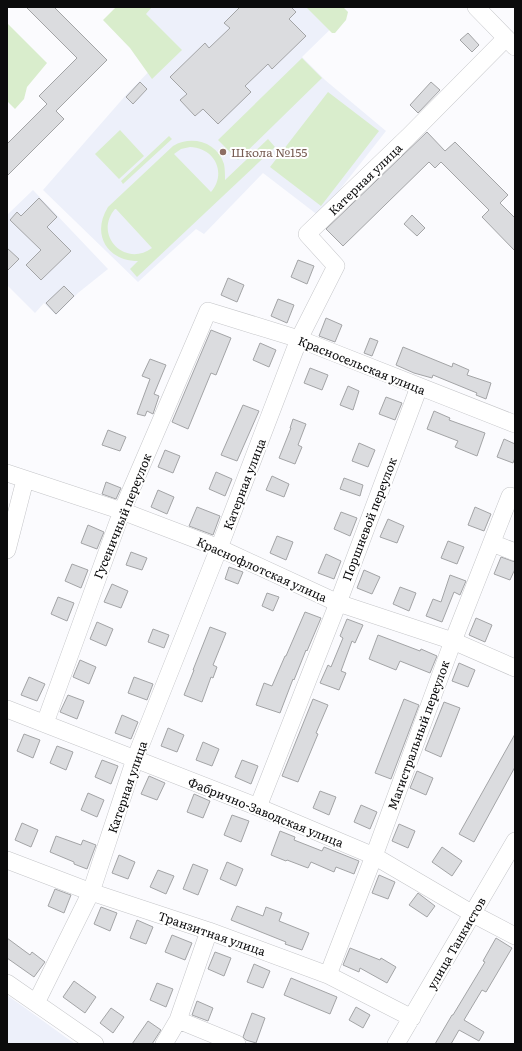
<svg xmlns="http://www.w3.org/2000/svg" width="522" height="1051" font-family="Literata,serif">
<rect width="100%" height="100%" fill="#fbfbfe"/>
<!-- built -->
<path fill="#edf0fa" d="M142 7H343L348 12 302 57 325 80 386 131 319 216 263 173 204 234 196 229 138 282 43 190 126 95 166 54Z
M33 190 108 269 78 293 56 315 44 303 35 313 7 285V215Z
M7 995 46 1023 75 1044H7Z"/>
<!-- green -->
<path fill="#d9edcc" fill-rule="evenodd" d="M116 7H152L146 14 182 50 152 79 130 48 103 20Z
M306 7H343L348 12 346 20 335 33H332Z
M7 23 47 63 27 87 24 99 15 109 7 101Z
M302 58 322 78 238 160 218 140Z
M328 92 379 131 321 206 270 167Z
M120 130 144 156 119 179 95 154Z
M169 136 172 139 123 184 121 181Z
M268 139 275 147 137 277 130 269 138 261C107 261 91 234 108 207L173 146C192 135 217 142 224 164 225 169 225 175 225 180ZM190 147C215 148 227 173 211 192L174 154 181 149ZM115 209H116L152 248C125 268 93 235 115 209Z"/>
<!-- building -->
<path fill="#dbdcdf" stroke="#a3a4a6" d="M26 7H54L107 60 56 111 64 119 7 176V144L47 104 39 96 77 58Z
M240 7H291L296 12 289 19 306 36 272 69 268 64 245 86 251 92 218 124 203 109 195 116 180 100 187 94 170 77 205 43 209 48 230 28 224 23Z
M468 33 479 45 472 52 460 40Z
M140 82 147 89 133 104 126 97Z
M431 82 440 90 418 113 410 105Z
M427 132 445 151 455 142 508 195 500 203 515 218V251L482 217 489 210 441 162 435 168 429 162 343 246 326 229Z
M39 198 57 217 47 227 71 251 41 280 26 265 41 250 10 220 17 212 21 216Z
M412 215 425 228 417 236 404 224Z
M7 248 19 259 7 271Z
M298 260 314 266 307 284 291 277Z
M228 278 244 285 237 302 221 295Z
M64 286 74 296 56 314 46 303Z
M278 299 294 305 287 323 271 316Z
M326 318 342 325 335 342 319 336Z
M211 330 231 338 216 375 211 373 188 429 172 422Z
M370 338 378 341 372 356 364 353Z
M260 343 276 350 269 367 253 360Z
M403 347 452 367 453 363 469 370 467 375 491 383 486 399 476 395 477 393 433 375 432 378 414 373 396 365Z
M150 359 166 365 154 394 159 396 153 414 147 411 145 416 137 414 150 379 142 376Z
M310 368 328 375 322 390 304 383Z
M348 386 359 391 353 410 340 405Z
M386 397 402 403 395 420 379 414Z
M243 405 259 411 237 461 221 455Z
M434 411 450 418 449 420 485 433 477 456 455 447 458 441 427 429Z
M293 419 306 424 298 445 302 447 295 464 279 458 291 428H290Z
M108 430 126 437 120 451 102 445Z
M504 439 515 444V458L513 463 497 457Z
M359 443 375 450 368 467 352 461Z
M165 450 180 456 173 473 158 467Z
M216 472 232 479 225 496 209 489Z
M272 476 289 484 284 497 266 490Z
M344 478 363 485 360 496 340 489Z
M106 482 121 488 116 499 102 494Z
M158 490 174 497 167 514 151 507Z
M197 507 220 516 213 535 189 526Z
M475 507 491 514 484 531 468 525Z
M341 512 357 518 350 536 334 529Z
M388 519 404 526 397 543 380 537Z
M88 525 104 532 97 549 81 543Z
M277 536 293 542 286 560 270 553Z
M448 541 464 547 457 564 441 558Z
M131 552 147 558 142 570 126 565Z
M326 554 341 561 334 579 318 573Z
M501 557 515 562V569L510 580 494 574Z
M72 564 88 570 81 588 65 581Z
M229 567 243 572 238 584 225 579Z
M364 570 380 577 372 594 357 588Z
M450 575 466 581 460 595 454 592 442 622 426 616 433 599 441 602Z
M112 584 128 591 121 608 104 602Z
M400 587 416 593 409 611 393 604Z
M267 593 279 597 273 611 262 606Z
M58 597 74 603 67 621 51 614Z
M305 612 321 618 307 651 306 650 294 680 293 679 280 713 256 705 264 683 272 686 285 656H286Z
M476 618 492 625 485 642 469 635Z
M347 619 363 625 355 643 352 641 341 671 346 673 339 690 320 683 328 665 331 667 343 638 340 636Z
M97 622 113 629 106 646 90 639Z
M210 627 226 633 213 665 217 667 213 678 211 677 202 702 184 695 194 670H193Z
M153 629 169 635 164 648 148 642Z
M378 635 420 651 421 649 437 656 430 673 400 661 396 670 369 659Z
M80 660 96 667 89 684 73 677Z
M459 663 475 670 468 687 452 681Z
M29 677 45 684 37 701 21 695Z
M134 677 153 684 147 700 128 693Z
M68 695 84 701 77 719 60 712Z
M313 699 328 705 316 733 318 734 298 782 282 776Z
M404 699 419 705 391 779 375 773Z
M444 702 460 708 441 757 425 750Z
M122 715 138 722 131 739 115 733Z
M168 728 184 735 177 752 161 746Z
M24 734 40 740 33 758 17 751Z
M515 734V767L474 842 459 834Z
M203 742 219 749 212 766 196 760Z
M57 746 73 752 66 770 50 763Z
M102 760 118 766 111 784 95 777Z
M242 760 258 766 251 784 235 777Z
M417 771 433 778 426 795 410 788Z
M149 776 165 783 157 800 141 794Z
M320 791 336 797 329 815 313 808Z
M88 793 104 800 97 817 81 810Z
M194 794 210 801 203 818 187 812Z
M361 805 377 812 370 829 354 822Z
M232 815 249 821 241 842 224 835Z
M22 823 38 830 31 847 15 840Z
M399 824 415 831 408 848 392 841Z
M280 831 295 837 294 840 322 851 324 847 359 861 354 874 336 867 334 872 311 862 308 868 287 860 286 861 271 855Z
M56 836 81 845 83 840 96 845 87 869 74 864V862L50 852Z
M442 847 462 861 452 876 432 862Z
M119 855 135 862 128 879 112 873Z
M227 862 243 869 236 886 220 879Z
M193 864 208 870 198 895 183 889Z
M158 870 174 876 166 894 150 887Z
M379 875 395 882 388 899 372 893Z
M55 889 71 895 64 913 48 906Z
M418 893 435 906 427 917 409 905Z
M237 906 263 916 266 907 282 913 279 921 309 933 302 950 285 944 286 942 231 920Z
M101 907 117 913 110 931 94 924Z
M137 920 153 927 146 944 130 938Z
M172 935 192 943 185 960 165 952Z
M7 938 30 955 32 952 45 962 34 977 7 958Z
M496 938 512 948 486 992 482 990 464 1020 484 1032 479 1041 459 1030 451 1044H435L452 1015H453L485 962 483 961Z
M350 948 380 960 381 958 396 967 387 983 360 968 359 972 343 965Z
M215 952 231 958 224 976 208 969Z
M254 964 270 971 263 988 247 982Z
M291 978 337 997 330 1014 284 995Z
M74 981 96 997 85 1013 63 997Z
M157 983 173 989 166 1007 150 1000Z
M197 1001 213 1008 208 1021 192 1015Z
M356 1007 370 1015 363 1028 349 1020Z
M111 1008 124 1017 113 1033 100 1023Z
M252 1013 265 1018 256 1043 246 1040 243 1037Z
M148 1021 161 1030 152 1044H132Z"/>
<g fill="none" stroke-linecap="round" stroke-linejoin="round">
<!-- minor casing -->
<g stroke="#c5c6c9" stroke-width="18">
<path id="minor" d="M476 7 515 47
M7 473 122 511 219 548 338 603 453 641 515 668
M492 543 515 552
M7 550 25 480
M7 709 258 807 374 856 473 914 515 936
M45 723 122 511 208 311 299 339 515 424
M258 807 338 603 419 387
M7 860 91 892 209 931 328 975 412 1018
M328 975 374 856 453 641 510 496
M7 983 95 1044
M36 1003 91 892 135 759 219 548 299 339 336 266 307 234 408 137 506 38
M178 1020 237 1044
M164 1044 178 1020 209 931
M396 1044 515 841"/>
</g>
<!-- minor -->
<use href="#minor" stroke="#fff" stroke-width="17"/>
</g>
<!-- markers -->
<circle fill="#8d6e63" stroke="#fff" stroke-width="1.5" cx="223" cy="152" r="4"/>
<g text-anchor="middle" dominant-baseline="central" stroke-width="4" stroke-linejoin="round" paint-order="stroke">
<!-- education labels -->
<g font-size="12" fill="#785e54" stroke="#fff" text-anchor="start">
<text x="231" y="152">Школа №155</text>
</g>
<!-- street labels -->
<g font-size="12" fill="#0b0b0c" stroke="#fff">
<text transform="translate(365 179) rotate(-44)">Катерная улица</text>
<text transform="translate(362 365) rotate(22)">Красносельская улица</text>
<text transform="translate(244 484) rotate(-69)">Катерная улица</text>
<text transform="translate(122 516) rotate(-68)">Гусеничный переулок</text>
<text transform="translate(369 519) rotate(-69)">Поршневой переулок</text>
<text transform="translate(262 569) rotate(24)">Краснофлотская улица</text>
<text transform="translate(418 735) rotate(-70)">Магистральный переулок</text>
<text transform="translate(127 787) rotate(-71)">Катерная улица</text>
<text transform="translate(266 812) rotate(22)">Фабрично-Заводская улица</text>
<text transform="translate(212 933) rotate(19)">Транзитная улица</text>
<text transform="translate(456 943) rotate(-60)">улица Танкистов</text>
</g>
</g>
<!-- border -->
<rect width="522" height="1051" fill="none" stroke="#0b0b0c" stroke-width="16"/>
</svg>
